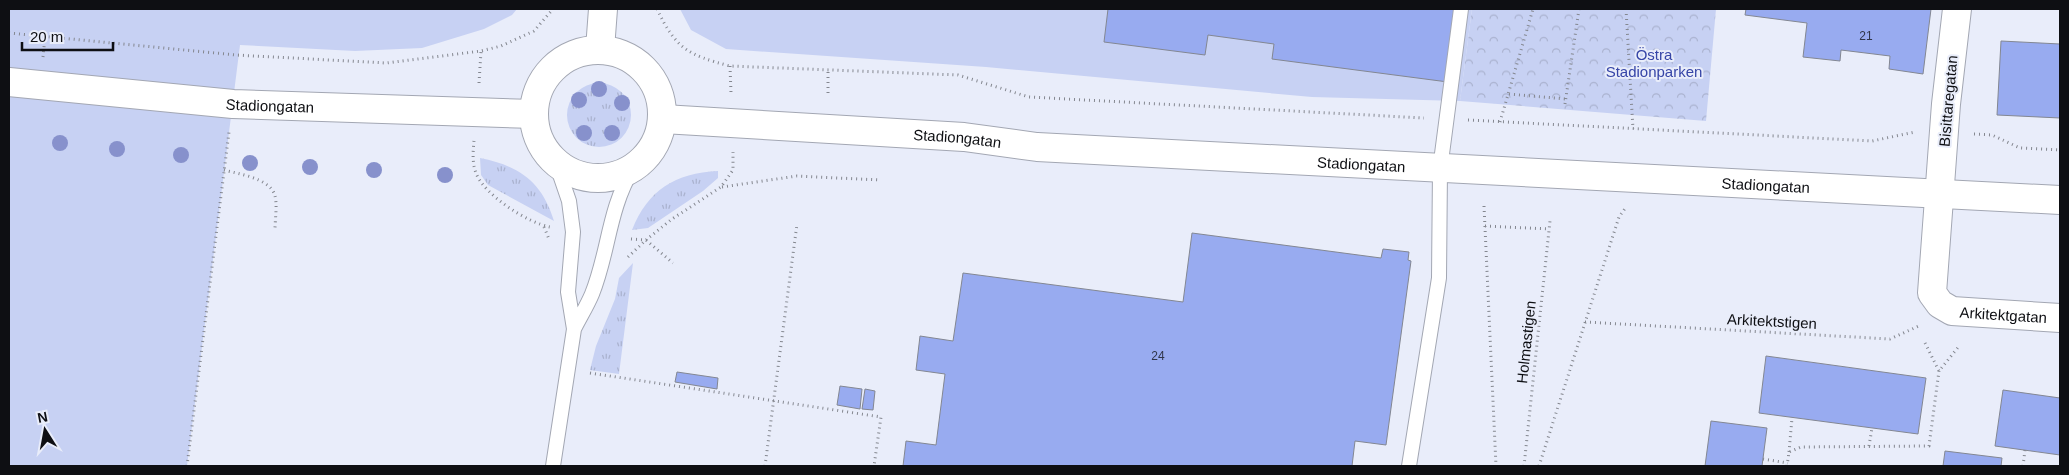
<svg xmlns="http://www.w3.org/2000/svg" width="2069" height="475" font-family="Helvetica,sans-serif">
<defs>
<pattern id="grass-tufts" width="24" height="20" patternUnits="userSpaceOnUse" patternTransform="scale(1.25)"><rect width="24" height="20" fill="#c7d1f3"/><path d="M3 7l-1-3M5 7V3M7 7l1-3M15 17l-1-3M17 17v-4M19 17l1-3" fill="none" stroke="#aab2cf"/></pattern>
<pattern id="forest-crowns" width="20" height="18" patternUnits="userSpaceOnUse" patternTransform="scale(1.25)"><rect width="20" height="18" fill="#c7d1f3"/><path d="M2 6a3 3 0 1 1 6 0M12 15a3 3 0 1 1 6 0" fill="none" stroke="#aab2cf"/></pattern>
</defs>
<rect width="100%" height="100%" fill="#e9edfa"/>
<!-- grass -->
<path fill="url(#grass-tufts)" d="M567 115a32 32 0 1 1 64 0a32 32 0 1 1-64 0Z
M480 158C520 166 542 182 554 221L488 185 481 175Z
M718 171V178L703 191 648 228 632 230C648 190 675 173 718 171Z
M633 263 619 374 590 370 596 346 615 299 619 278Z"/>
<!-- forest -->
<path fill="url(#forest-crowns)" d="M1472 9H1716L1706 121 1460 101Z"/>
<!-- pitch -->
<path fill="#c7d1f3" d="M9 9H517L512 15 484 29 422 48 355 51 240 45 187 466H9Z
M680 9H1472L1460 101 1312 97 986 67 726 49 691 30Z"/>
<!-- building -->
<path fill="#98abf0" stroke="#838792" d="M1108 9H1458L1448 82 1272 59 1274 44 1208 35 1205 55 1104 42Z
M1746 9H1931L1923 74 1889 69 1890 56 1841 50 1840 61 1803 57 1807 23 1745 15Z
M2001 41 2060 44V118L1997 115Z
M1192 233 1381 258 1383 249 1409 252 1408 260 1411 261 1386 445 1355 441 1352 466H903L906 441 936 445 945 374 916 370 920 336 953 341 963 273 1183 302Z
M1766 356 1926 378 1918 434 1759 413Z
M677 372 718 378 717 389 675 382Z
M840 386 862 389 860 409 837 405Z
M865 389 875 391 873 410 862 409Z
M2003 390 2060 398V455L1995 446Z
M1711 421 1767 428 1762 466H1705Z
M1945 451 2002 458 2001 466H1943Z"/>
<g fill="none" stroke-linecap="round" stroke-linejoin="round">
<!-- lane casing -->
<g stroke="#a3a7b3" stroke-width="16">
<path id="lane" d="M574 329C580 317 587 306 592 294 609 252 608 210 633 168
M553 466 574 329 568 292 573 232 569 201 556 163
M1409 466 1439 278 1440 169 1461 9"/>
</g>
<!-- street casing -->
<g stroke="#a3a7b3" stroke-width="30">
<g id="street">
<path id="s1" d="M1957 9 1946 104 1932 293 1940 304 1952 311 2060 318"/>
<path d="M600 49 603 9"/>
</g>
</g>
<!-- secondary casing -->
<g stroke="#a3a7b3" stroke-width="30">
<g id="secondary">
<circle cx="598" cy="114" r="64"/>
<path id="s2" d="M9 82 233 104 534 114"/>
<path id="s3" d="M663 119 964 137 1037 147 2060 200"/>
</g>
</g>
<!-- path -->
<path stroke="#84878f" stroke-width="3" stroke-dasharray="1 4" stroke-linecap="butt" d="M657 9C676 49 688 55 730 66L958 75 1029 97 1424 118
M1626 9 1633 129
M9 33 236 55 386 63 481 51 501 46 534 31 553 9
M43 57 45 37
M730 66 731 93
M479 83 481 51
M828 93V70
M1509 94 1566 99
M1565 104 1579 9
M1468 120 1872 141 1915 132
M1500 122 1533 9
M1974 134 1992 135 2020 148 2060 150
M474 141C473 151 472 163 476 173 484 195 528 223 550 227
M224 170C239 174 267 178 274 193 278 202 275 219 275 229
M722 187 797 176 880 180
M1484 206 1496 466
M1485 226 1549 229
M544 227 549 239
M631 239 646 240 672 219 721 187 733 170V152
M628 257 646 240 673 263
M1585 322 1890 339 1921 325
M1925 343 1939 371 1960 345
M590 373 881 417 874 466
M1869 446 1872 428
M1789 452 1792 418
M1763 459 1788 463
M187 466 229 132
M765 466 797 224
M1524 466 1550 221
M1539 466 1619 217 1626 207
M1787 466 1789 452 1801 447 1929 446 1939 371
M2023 466 2025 450"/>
<!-- lane -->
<use href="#lane" stroke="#fff" stroke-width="14"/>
<!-- street -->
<use href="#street" stroke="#fff" stroke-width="28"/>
<!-- secondary -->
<use href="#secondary" stroke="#fff" stroke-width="28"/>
</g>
<!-- trees -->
<g fill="#8791cc">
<circle cx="599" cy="89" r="8"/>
<circle cx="579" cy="100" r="8"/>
<circle cx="622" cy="103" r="8"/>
<circle cx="584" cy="133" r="8"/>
<circle cx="612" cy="133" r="8"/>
<circle cx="60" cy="143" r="8"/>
<circle cx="117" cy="149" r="8"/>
<circle cx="181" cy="155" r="8"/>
<circle cx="250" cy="163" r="8"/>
<circle cx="310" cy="167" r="8"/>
<circle cx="374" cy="170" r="8"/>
<circle cx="445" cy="175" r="8"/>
</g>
<g text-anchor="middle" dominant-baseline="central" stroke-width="4" stroke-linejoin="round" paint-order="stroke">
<!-- number labels -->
<g font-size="12" fill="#30364a">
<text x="1866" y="36">21</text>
<text x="1158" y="356">24</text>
</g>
<!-- park labels -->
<g font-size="15" fill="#3645a7" stroke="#e9edfa">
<text x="1654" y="54">Östra<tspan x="1654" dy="17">Stadionparken</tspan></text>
</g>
<!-- street labels -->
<g font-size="15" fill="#0e0f13" stroke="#e9edfa">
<text transform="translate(1948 101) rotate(-85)">Bisittaregatan</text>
<text stroke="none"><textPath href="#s2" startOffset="262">Stadiongatan</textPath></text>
<text stroke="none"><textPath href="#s3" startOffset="295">Stadiongatan</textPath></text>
<text stroke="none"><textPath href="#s3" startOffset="700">Stadiongatan</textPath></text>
<text stroke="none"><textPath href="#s3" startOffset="1105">Stadiongatan</textPath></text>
<text stroke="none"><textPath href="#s1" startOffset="364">Arkitektgatan</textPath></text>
<text transform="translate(1772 321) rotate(3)">Arkitektstigen</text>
<text transform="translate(1526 342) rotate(-84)">Holmastigen</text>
</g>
</g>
<!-- border -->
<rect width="2069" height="475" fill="none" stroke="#0e0f13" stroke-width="20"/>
<!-- north arrow -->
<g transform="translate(45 430) rotate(349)" stroke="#e9edfa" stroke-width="4" paint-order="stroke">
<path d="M0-4L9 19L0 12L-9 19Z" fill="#0e0f13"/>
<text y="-8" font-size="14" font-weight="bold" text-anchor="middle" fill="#0e0f13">N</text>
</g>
<!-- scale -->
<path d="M22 42v8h91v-8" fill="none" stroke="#0e0f13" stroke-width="2.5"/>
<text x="30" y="42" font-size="15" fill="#0e0f13" stroke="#e9edfa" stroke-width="4" paint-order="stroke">20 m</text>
</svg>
